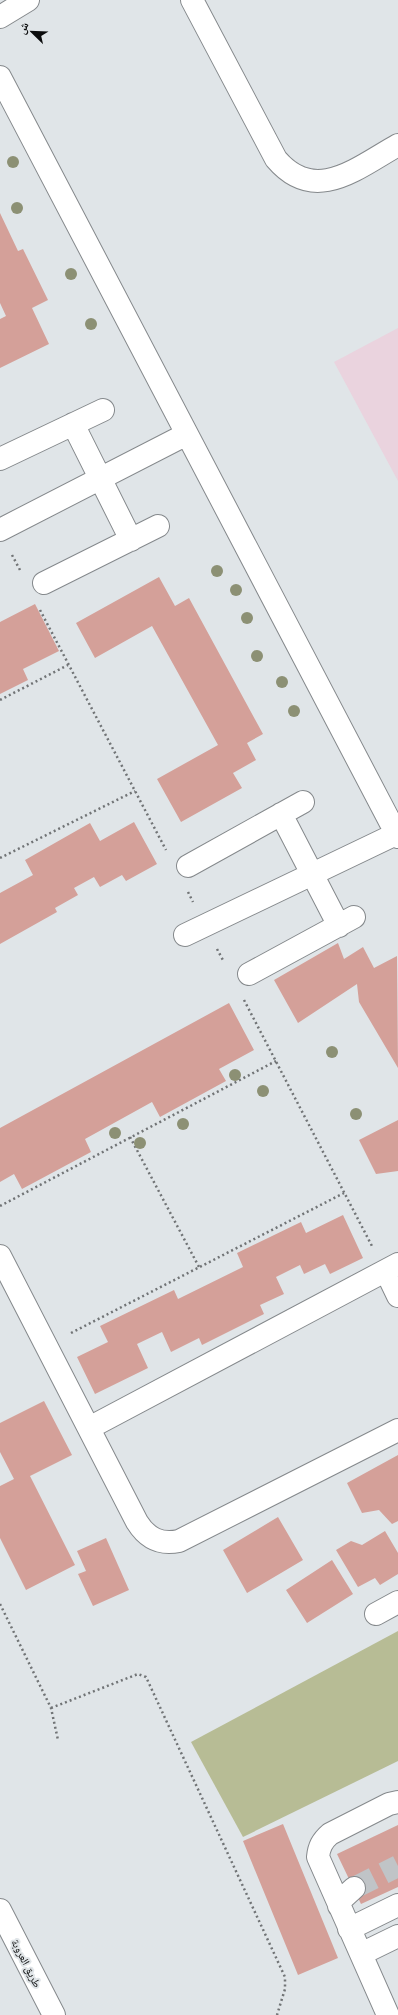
<svg xmlns="http://www.w3.org/2000/svg" width="398" height="2015" font-family="'Noto Sans','Noto Naskh Arabic',sans-serif">
<rect width="100%" height="100%" fill="#e0e5e8"/>
<!-- industrial -->
<path fill="#ead3de" d="M398 328V481L334 362Z"/>
<!-- green -->
<path fill="#b7bc95" d="M398 1631V1761L243 1837 191 1742Z"/>
<!-- building -->
<path fill="#d4a099" d="M0 213 18 251 23 249 48 300 32 308 49 344 0 368V319L6 316 0 303Z
M159 577 175 606 189 598 263 734 247 743 256 760 233 773 242 788 181 822 157 779 218 745 152 626 95 658 76 623Z
M35 604 59 651 23 669 28 680 0 694V622Z
M134 822 157 864 126 881 122 875 100 887 94 877 74 888 78 895 55 908 57 912 0 944V893L33 875 25 860 90 823 100 841Z
M338 943 344 959 363 947 374 968 397 956 398 1068 359 1002 357 984 298 1023 274 980Z
M229 1003 254 1050 219 1069 226 1081 160 1117 152 1102 85 1139 91 1152 22 1189 14 1174 0 1182V1128Z
M398 1120V1171L376 1174 359 1140Z
M343 1215 363 1258 330 1274 325 1264 304 1274 300 1265 276 1277 284 1294 260 1305 264 1314 202 1345 199 1338 171 1352 162 1332 137 1344 148 1368 95 1394 77 1357 108 1342 100 1326 174 1290 178 1299 243 1267 237 1253 301 1222 306 1233Z
M44 1401 72 1455 30 1476 75 1565 26 1590 0 1538V1486L14 1479 0 1452V1423Z
M398 1455V1521L392 1524 379 1510 362 1513 347 1483Z
M278 1517 303 1560 247 1593 223 1550Z
M385 1531 398 1553V1574L380 1585 375 1578 358 1587 336 1550 351 1541 362 1545Z
M106 1538 129 1590 93 1606 78 1574 86 1571 77 1551Z
M332 1560 353 1594 307 1623 286 1590Z
M283 1824 338 1958 298 1975 243 1841Z
M398 1825V1887L361 1904 337 1854Z"/>
<g fill="none" stroke-linecap="round" stroke-linejoin="round">
<!-- minor-tunnel -->
<path stroke="#c0c4c7" stroke-width="22" stroke-dasharray="22 11" stroke-linecap="butt" d="M354 1888 398 1866"/>
<!-- minor casing -->
<g stroke="#85898c" stroke-width="24">
<path id="minor" d="M192 0 276 159C315 205 357 168 398 145
M0 17 28 0
M0 77 398 837
M73 424 131 540
M0 459 103 410
M0 530 187 434
M44 583 158 526
M281 814 339 926
M188 866 303 802
M185 935 396 834
M249 974 354 917
M0 1256 137 1522C147 1538 160 1545 179 1541L398 1430
M386 1271 398 1296
M89 1428 398 1264
M376 1614 398 1602
M339 1906 342 1899 354 1888
M349 1929 398 1905
M361 1954 398 1936
M388 2015 318 1857C319 1847 322 1841 330 1834L389 1804 398 1802"/>
</g>
<!-- highway casing -->
<g stroke="#85898c" stroke-width="24">
<path id="highway" d="M0 1910 54 2015"/>
</g>
<!-- path -->
<path stroke="#717476" stroke-width="2.5" stroke-dasharray="2 3" stroke-linecap="butt" d="M12 555 20 570
M40 610 166 850
M0 700 68 665
M0 858 135 791
M188 892 193 902
M217 949 224 962
M244 1000 373 1248
M130 1137 199 1267
M0 1206 276 1061
M71 1333 344 1193
M0 1604 51 1708 58 1740
M51 1708 138 1674 146 1677 285 1977V1989L277 2015"/>
<!-- minor -->
<use href="#minor" stroke="#fff" stroke-width="22"/>
<!-- highway -->
<use href="#highway" stroke="#fff" stroke-width="22"/>
</g>
<!-- trees -->
<g fill="#8c9074">
<circle cx="13" cy="162" r="6"/>
<circle cx="17" cy="208" r="6"/>
<circle cx="71" cy="274" r="6"/>
<circle cx="91" cy="324" r="6"/>
<circle cx="217" cy="571" r="6"/>
<circle cx="236" cy="590" r="6"/>
<circle cx="247" cy="618" r="6"/>
<circle cx="257" cy="656" r="6"/>
<circle cx="282" cy="682" r="6"/>
<circle cx="294" cy="711" r="6"/>
<circle cx="332" cy="1052" r="6"/>
<circle cx="235" cy="1075" r="6"/>
<circle cx="263" cy="1091" r="6"/>
<circle cx="356" cy="1114" r="6"/>
<circle cx="183" cy="1124" r="6"/>
<circle cx="115" cy="1133" r="6"/>
<circle cx="140" cy="1143" r="6"/>
</g>
<g text-anchor="middle" dominant-baseline="central" stroke-width="4" stroke-linejoin="round" paint-order="stroke">
<!-- street labels -->
<g font-size="11" fill="#0b0c0d" stroke="#e0e5e8">
<text transform="translate(27 1963) rotate(63)">طريق العروبة</text>
</g>
</g>
<!-- north arrow -->
<g transform="translate(32 32) rotate(293)" stroke="#e0e5e8" stroke-width="3" paint-order="stroke">
<path d="M0-3L7 15L0 10L-7 15Z" fill="#0b0c0d"/>
<text y="-6" font-size="11" font-weight="bold" text-anchor="middle" fill="#0b0c0d">ش</text>
</g>
</svg>
